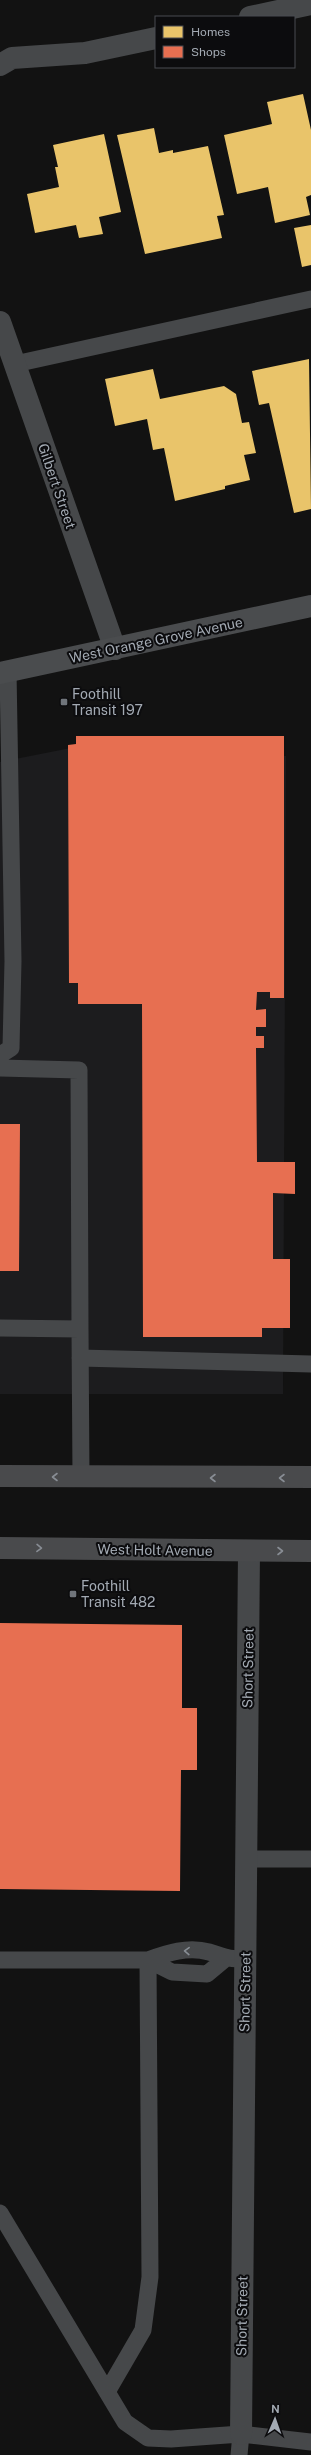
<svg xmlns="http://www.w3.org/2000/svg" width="311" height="2455" font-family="'Public Sans',sans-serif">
<rect width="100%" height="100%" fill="#121212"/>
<!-- built -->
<path fill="#1c1c1e" d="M86 745 286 756 283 1394H0V762Z"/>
<!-- homes -->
<path fill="#e9c46a" d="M303 94 311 130V195L306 197 310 215 275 223 268 187 237 194 224 135 272 124 267 102Z
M154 128 159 153 173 150V153L208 146 224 215 217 216 222 238 145 254 117 135Z
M104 134 121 212 99 217 103 234 79 238 76 225 35 233 27 194 59 187 55 167H58L53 145Z
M311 225V265L302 267 294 228Z
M309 359 311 509 294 513 269 403 259 405 252 371Z
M153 369 160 399 224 386 236 394 242 423 249 422 256 453 244 455 250 480 225 486V489L175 501 164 448 153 450 147 419 115 426 105 379Z"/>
<!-- shops -->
<path fill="#e76f51" d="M76 736H284V998H270V992H257L256 1010 266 1009V1027H256V1036H264V1048H256L257 1162H295V1194L273 1193V1259H290V1328H262V1337H143L142 1004H78V983H69L68 745 76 744Z
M0 1124H20L19 1271H0Z
M0 1623 182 1625V1708H197V1770H181L180 1891 0 1889Z"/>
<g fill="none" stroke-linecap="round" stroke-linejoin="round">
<!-- lane -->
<path stroke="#46484a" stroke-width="17" d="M15 364 311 299
M0 1055 11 1048 13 961 8 671
M0 1068 79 1070 80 1329 0 1328
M80 1329 81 1477
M80 1358 311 1364
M246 1859H311
M225 1959 207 1974 172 1972 148 1960C167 1953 188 1946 209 1952 226 1957 226 1959 245 1959
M0 1960H148L150 2277 143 2330 107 2392
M0 2213 125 2422 148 2438 171 2439 241 2434 311 2442
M239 2455 241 2434"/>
<!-- street -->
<path stroke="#46484a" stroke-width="22" d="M250 17 311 4
M0 65 12 58 85 53 156 38
M0 322 115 649
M241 2434 249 1551"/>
<!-- secondary -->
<path stroke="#4a4c4e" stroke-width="22" d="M0 673 311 606"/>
<!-- primary -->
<path stroke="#494a4c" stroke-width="22" d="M0 1476 311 1477
M0 1548 311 1551"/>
</g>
<!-- one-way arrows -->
<defs><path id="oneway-chevron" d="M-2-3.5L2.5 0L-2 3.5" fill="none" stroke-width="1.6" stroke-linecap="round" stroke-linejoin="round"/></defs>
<g stroke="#888d94">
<use href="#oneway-chevron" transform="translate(55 1477) rotate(-180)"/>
<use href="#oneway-chevron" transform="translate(213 1478) rotate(-180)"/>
<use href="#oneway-chevron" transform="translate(282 1478) rotate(180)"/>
<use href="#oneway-chevron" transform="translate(39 1548) rotate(1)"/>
<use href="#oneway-chevron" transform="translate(280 1551)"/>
</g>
<use stroke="#878d94" href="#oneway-chevron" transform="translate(187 1951) rotate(-178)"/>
<!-- markers -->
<g fill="#70757b" stroke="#0c0c0e" stroke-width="1.5">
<rect x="60" y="698" width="8" height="8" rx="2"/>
<rect x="69" y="1590" width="8" height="8" rx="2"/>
</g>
<g text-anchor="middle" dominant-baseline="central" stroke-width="4" stroke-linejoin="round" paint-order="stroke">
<!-- street labels -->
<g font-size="14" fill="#a3aab3" stroke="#0c0c0e">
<text transform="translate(57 486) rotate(71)">Gilbert Street</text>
<text transform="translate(156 640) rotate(-12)">West Orange Grove Avenue</text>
<text transform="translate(155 1550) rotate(1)">West Holt Avenue</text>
<text transform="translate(248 1668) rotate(-89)">Short Street</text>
<text transform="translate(245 1992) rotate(-89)">Short Street</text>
<text transform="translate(242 2316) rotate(-89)">Short Street</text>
</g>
<!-- poi labels -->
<g font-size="14" fill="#a3aab3" stroke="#0c0c0e" text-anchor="start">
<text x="72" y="694">Foothill<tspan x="72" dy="16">Transit 197</tspan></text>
<text x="81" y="1586">Foothill<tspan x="81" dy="16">Transit 482</tspan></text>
</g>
</g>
<!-- legend -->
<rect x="155" y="16" width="140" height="52" fill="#0c0c0e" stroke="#484b50"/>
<rect x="163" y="26" width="20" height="12" fill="#e9c46a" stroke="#484b50"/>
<text x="191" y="36" font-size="12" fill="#a3aab3">Homes</text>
<rect x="163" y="46" width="20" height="12" fill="#e76f51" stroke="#484b50"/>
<text x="191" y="56" font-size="12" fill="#a3aab3">Shops</text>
<!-- north arrow -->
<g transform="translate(275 2419) rotate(2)" stroke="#0c0c0e" stroke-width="3" paint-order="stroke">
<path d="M0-3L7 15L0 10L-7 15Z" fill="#a3aab3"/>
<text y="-6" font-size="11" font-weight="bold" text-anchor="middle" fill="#a3aab3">N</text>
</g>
</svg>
